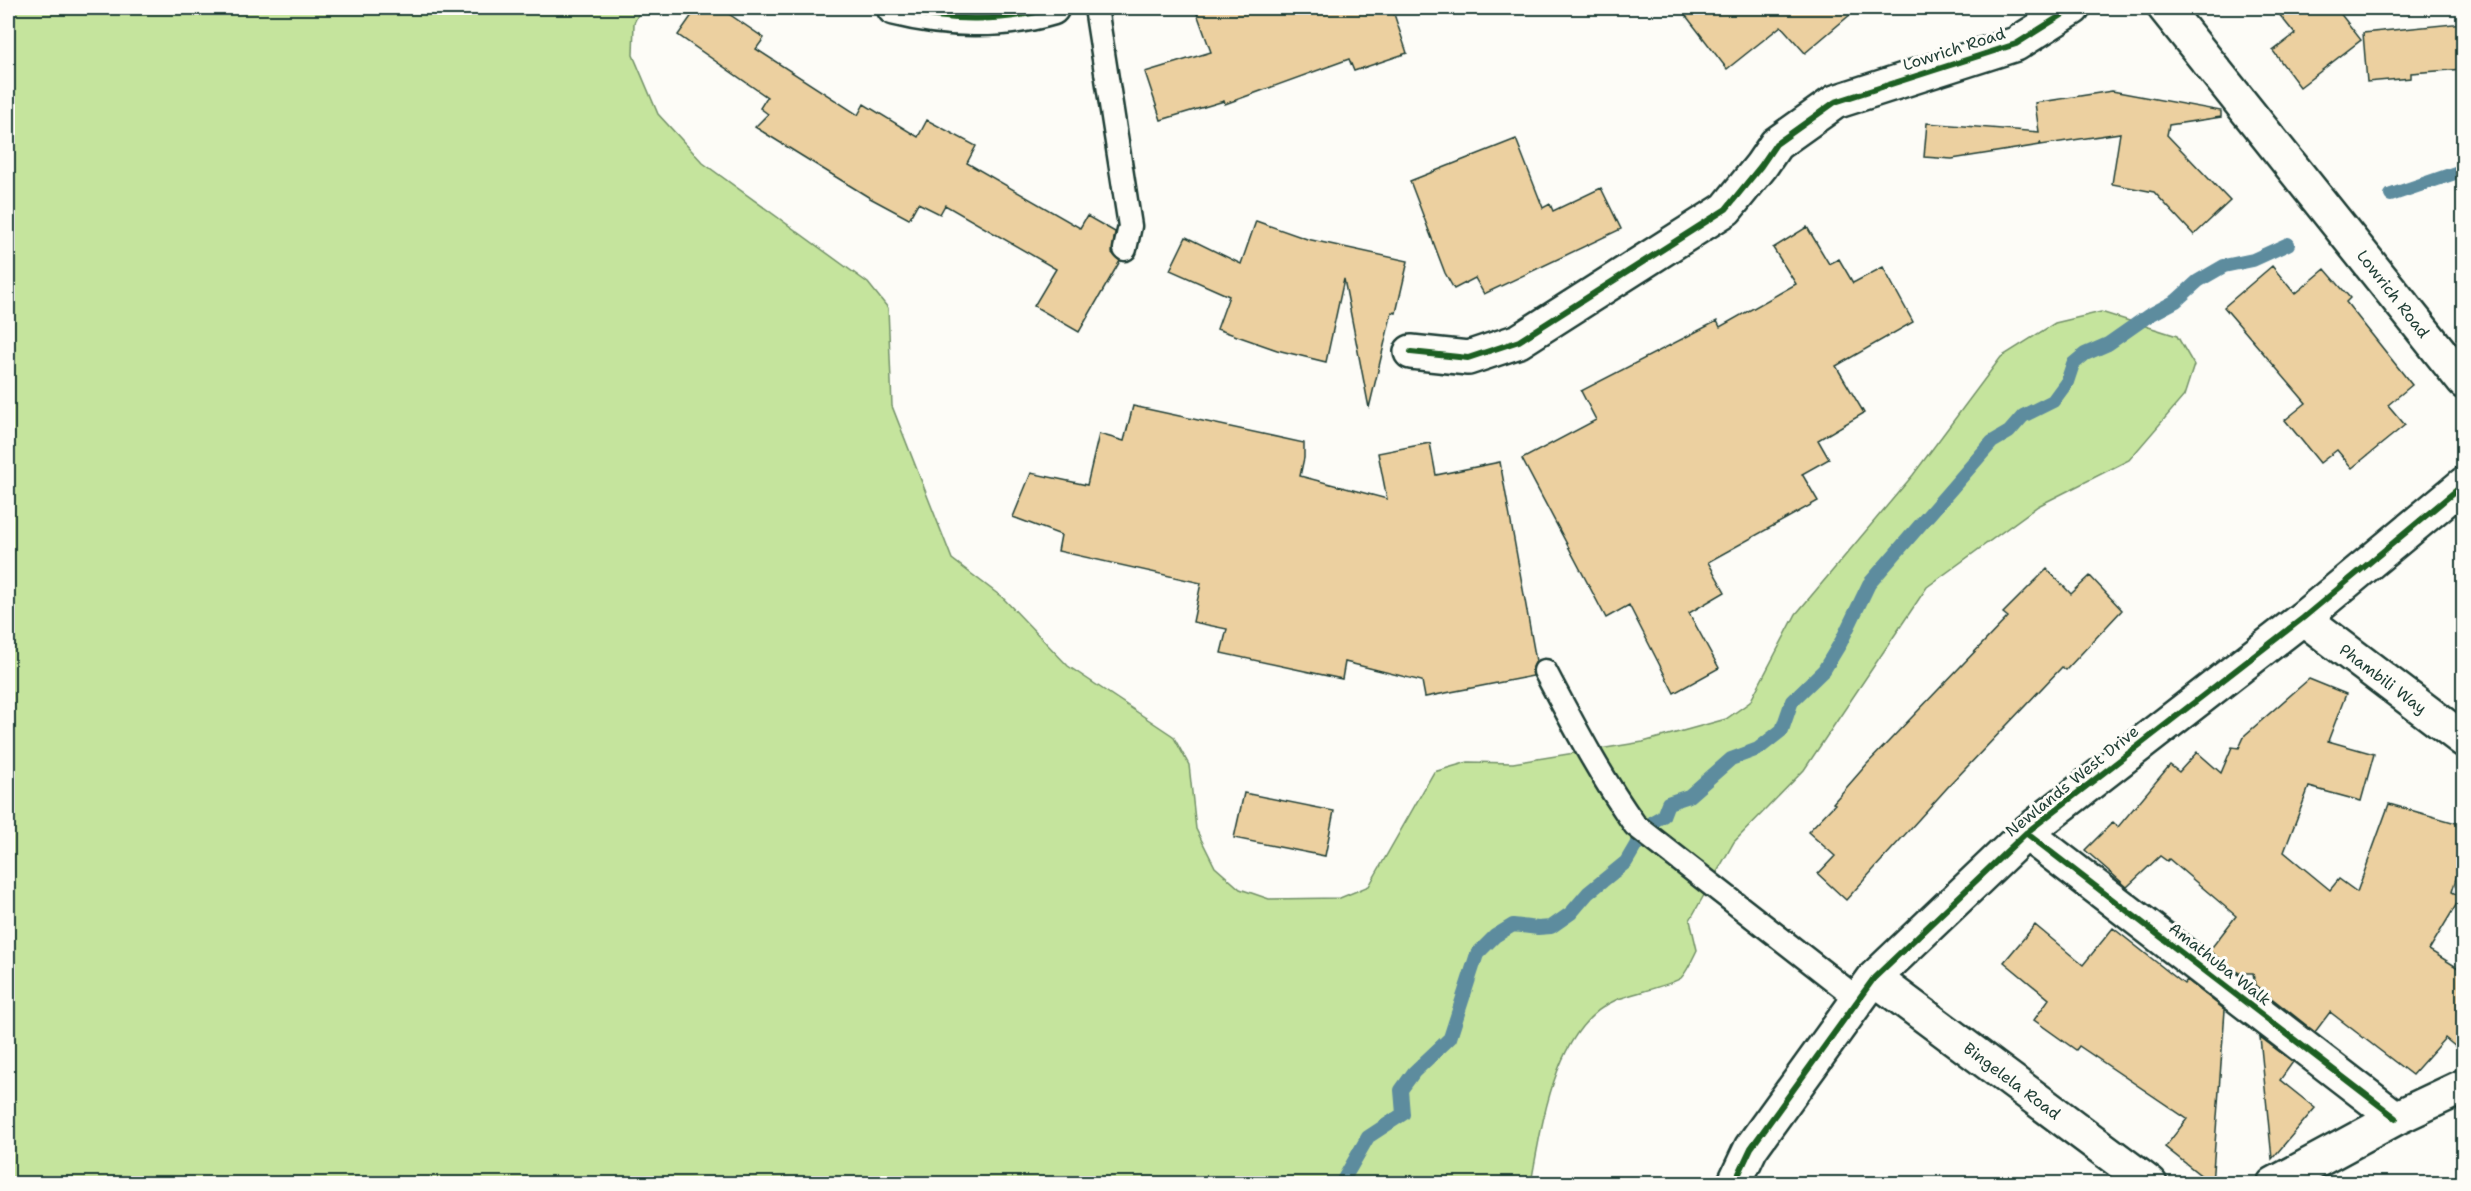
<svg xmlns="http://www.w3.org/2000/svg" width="2471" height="1191" font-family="'Shantell Sans',sans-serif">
<rect width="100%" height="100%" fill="#fdfcf7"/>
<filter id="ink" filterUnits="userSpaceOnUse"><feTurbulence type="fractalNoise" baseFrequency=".0167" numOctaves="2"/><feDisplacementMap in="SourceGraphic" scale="12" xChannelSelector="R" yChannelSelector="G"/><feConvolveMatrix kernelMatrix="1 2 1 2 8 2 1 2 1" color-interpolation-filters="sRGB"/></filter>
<g filter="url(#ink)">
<!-- green -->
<path fill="#c5e49d" stroke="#729068" stroke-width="1.5" d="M8 8H641L634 23 633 55 658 114 703 163 868 283 888 308 892 406 952 559 1003 598 1068 666 1173 736 1189 765 1196 829 1215 867 1240 889 1269 899 1340 898 1369 886 1434 772 1468 762 1513 763 1643 742 1726 719 1750 702 1796 614 1913 475 2001 357 2055 323 2101 312 2177 336 2194 365 2184 396 2129 460 2038 506 1927 587 1804 770 1734 842 1690 920 1697 950C1693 958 1687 972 1681 978 1671 985 1630 994 1616 1000 1554 1027 1542 1125 1531 1183H8Z"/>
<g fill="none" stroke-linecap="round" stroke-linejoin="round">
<!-- stream -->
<path stroke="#5d8c9e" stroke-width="14" d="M2391 195 2464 170
M1654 821 1663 816 1668 803 1689 796 1731 759 1758 749 1782 730 1792 701 1824 670 1841 642 1869 584 1992 442 2009 432 2023 416 2053 401 2067 382 2073 364 2085 354 2108 344 2148 316 2176 301 2198 281 2224 266 2253 260 2288 244
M1341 1184 1368 1137 1403 1114 1401 1090 1414 1072 1450 1038 1477 954 1495 936 1513 925 1538 928 1551 927 1571 913 1588 893 1626 862 1636 845"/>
</g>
<!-- building -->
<path fill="#ecd0a0" stroke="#1f3d34" stroke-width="1.5" d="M697 8H720L764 38 756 49 858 115 864 104 918 137 927 120 976 146 967 163 1080 228 1087 216 1115 232 1112 253 1120 261 1079 332 1034 306 1056 269 945 205 940 214 918 203 909 219 870 198 755 127 768 114 760 108 767 97 678 35Z
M1195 8H1392L1407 53 1354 71 1349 59 1225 104 1224 101 1161 120 1145 72 1211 52Z
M1680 8H1858L1805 53 1781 26 1727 69Z
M2274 8H2336L2361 40 2300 87 2273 51 2295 34Z
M2463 23V69L2411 73V78L2367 82 2363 33Z
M2112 91 2221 111V117L2169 125 2167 135 2230 201 2194 235 2154 192 2112 184 2120 133 2041 145 2040 142V145L1952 159 1924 157 1927 123 2039 132 2035 103Z
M1516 139 1543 208 1550 204 1553 211 1601 188 1621 229 1484 294 1475 278 1454 289 1445 273 1410 181Z
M1256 221 1307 239 1408 261 1396 313 1392 312 1369 408 1344 279 1326 362 1277 350 1217 329 1229 296 1170 270 1186 237 1241 264Z
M1807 227 1829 264 1839 259 1853 283 1883 267 1913 322 1836 366 1864 413 1818 440 1829 459 1802 474 1818 501 1708 562 1725 592 1689 613 1719 668 1674 693 1629 605 1606 618 1522 459 1596 420 1581 391 1717 321 1720 327 1796 284 1773 248Z
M2272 266 2295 294 2325 269 2350 298 2346 302 2412 385 2388 405 2405 425 2352 468 2337 450 2320 463 2285 420 2306 403 2224 307Z
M1133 406 1304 443V458L1300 476 1387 499 1378 453 1430 443 1436 475 1500 462 1536 661 1532 670 1533 676 1425 697 1422 681 1345 662 1342 679 1221 653 1227 629 1193 622 1201 583 1058 551 1061 535 1013 517 1031 473 1087 485 1099 434 1124 441Z
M2047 569 2071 594 2090 576 2122 610 2066 670 2062 667 1947 788 1846 900 1818 874 1835 856 1808 832 1835 804 1833 803 1867 764 2008 617 2003 613Z
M2309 679 2346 694 2328 741 2374 754 2361 801 2309 787 2284 852 2330 890 2339 879 2357 892 2389 804 2463 825V855L2452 892 2461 897 2429 950 2463 971V1053L2445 1038 2412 1075 2330 1012 2315 1032 2255 985 2253 973H2239L2209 951 2236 916 2169 859 2167 861 2160 856 2127 887 2085 850 2113 822 2118 827 2170 765 2179 772 2197 752 2221 773 2232 747 2239 748 2245 735Z
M1244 793 1334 811 1325 856 1234 838Z
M2035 925 2083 965 2113 928 2184 984 2187 980 2225 1010 2212 1184 2165 1147 2187 1119 2079 1046 2076 1050 2034 1020 2049 999 2004 962Z
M2260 1037 2293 1062 2280 1080 2315 1108 2272 1159Z"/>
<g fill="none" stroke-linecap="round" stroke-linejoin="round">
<!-- lane casing -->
<g stroke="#1f3d34" stroke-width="27">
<path id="lane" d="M1096 8 1130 226 1125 249
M1545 671C1573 724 1600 776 1635 825L1858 999"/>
</g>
<!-- street casing -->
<g stroke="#1f3d34" stroke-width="38">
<path id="street" d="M894 8C945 21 1002 23 1052 8
M2165 8 2464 382
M1411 352 1468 358 1519 341 1726 209 1761 166 1776 144 1835 102 2016 44 2073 8
M2303 618 2464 740
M2026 833 2396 1118
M1874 978 2150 1184
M1734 1184 1751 1148 1874 978 2026 833 2303 618 2464 484
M2274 1184 2396 1118 2464 1086"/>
</g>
<!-- lane -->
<use href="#lane" stroke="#fdfcf7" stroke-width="22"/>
<!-- street -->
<use href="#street" stroke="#fdfcf7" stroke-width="33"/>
<!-- cycleway casing -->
<g stroke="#fdfcf7" stroke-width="10">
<path id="cycleway" d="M894 8C945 21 1002 23 1052 8
M1411 352 1468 358 1519 341 1726 209 1761 166 1776 144 1835 102 2016 44 2073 8
M2026 833 2396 1118
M1734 1184 1751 1148 1874 978 2026 833 2303 618 2464 484"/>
</g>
<!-- cycleway -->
<use href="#cycleway" stroke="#1b5e20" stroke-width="6"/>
</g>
</g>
<g text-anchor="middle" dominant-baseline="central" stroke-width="6" stroke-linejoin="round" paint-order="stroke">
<!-- street labels -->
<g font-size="16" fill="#1f3d34" stroke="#fdfcf7">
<text transform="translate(1954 49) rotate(-18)">Lowrich Road</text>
<text transform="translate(2393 294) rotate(52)">Lowrich Road</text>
<text transform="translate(2383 679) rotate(37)">Phambili Way</text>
<text transform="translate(2072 781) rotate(-39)">Newlands West Drive</text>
<text transform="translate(2220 964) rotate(38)">Amathuba Walk</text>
<text transform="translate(2012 1081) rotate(37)">Bingelela Road</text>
</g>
</g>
<!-- margin -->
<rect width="2471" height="1191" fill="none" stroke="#fdfcf7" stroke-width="30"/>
<rect x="15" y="15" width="2441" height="1161" fill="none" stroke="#1f3d34" stroke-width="2" filter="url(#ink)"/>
</svg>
